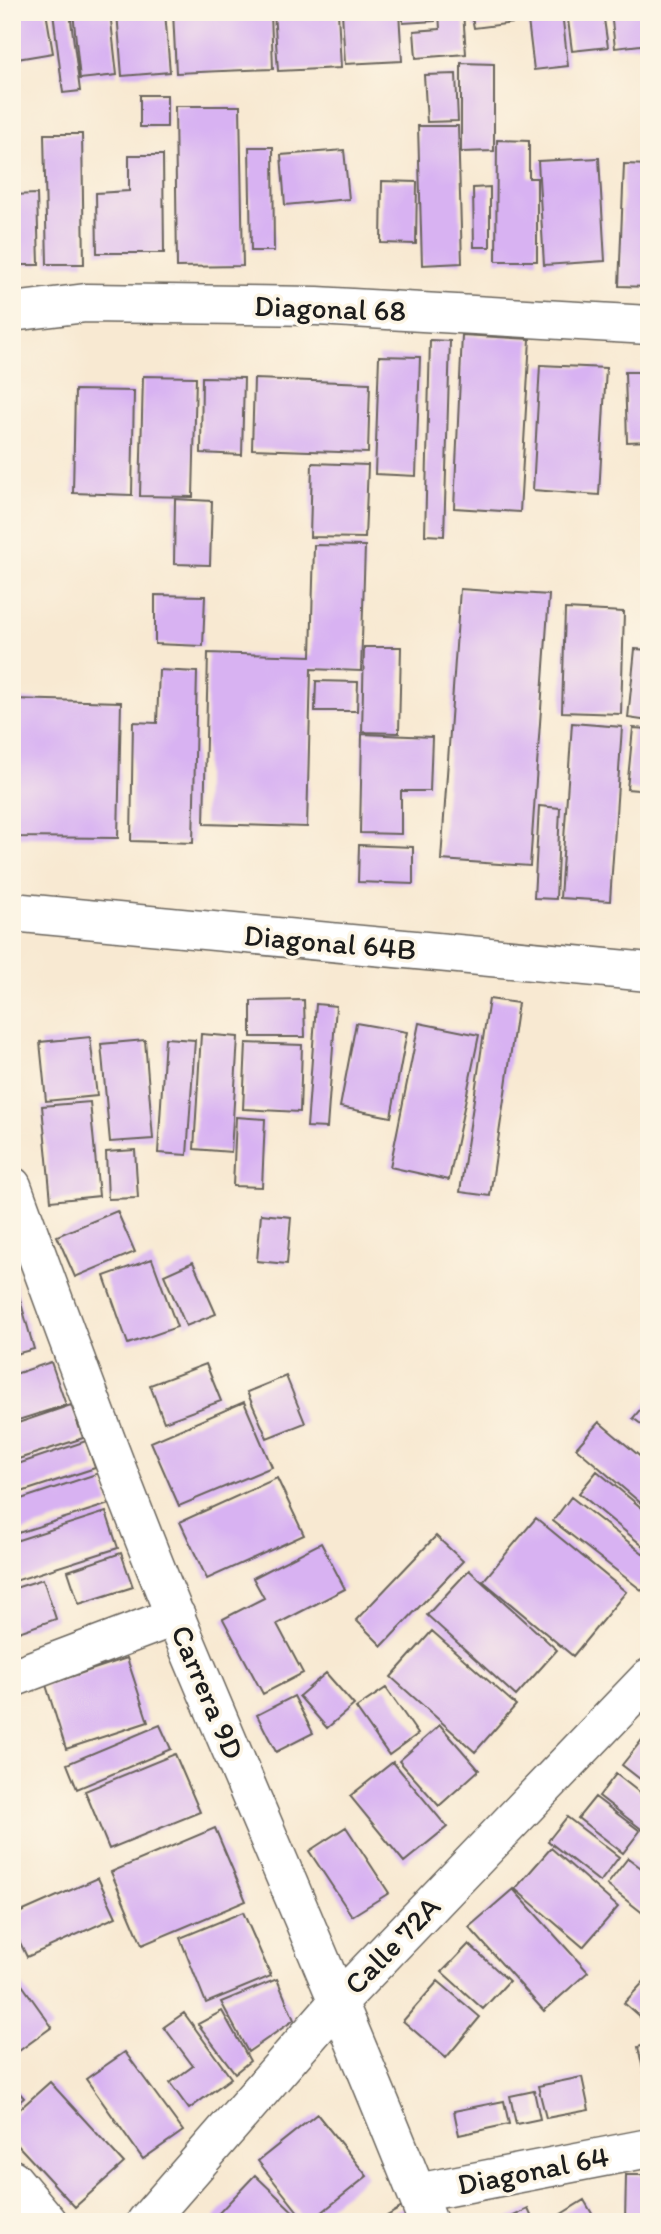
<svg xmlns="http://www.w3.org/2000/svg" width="661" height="2234" font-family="Itim,sans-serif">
<rect width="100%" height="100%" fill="#fcf5e5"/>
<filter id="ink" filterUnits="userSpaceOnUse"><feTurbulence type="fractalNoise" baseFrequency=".0143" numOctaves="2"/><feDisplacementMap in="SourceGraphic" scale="14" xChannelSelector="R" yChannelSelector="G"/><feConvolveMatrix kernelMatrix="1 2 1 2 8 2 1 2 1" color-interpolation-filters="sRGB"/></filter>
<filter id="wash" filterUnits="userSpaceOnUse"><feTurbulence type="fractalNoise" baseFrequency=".00686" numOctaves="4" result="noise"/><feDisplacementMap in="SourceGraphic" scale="28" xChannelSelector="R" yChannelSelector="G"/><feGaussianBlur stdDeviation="1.57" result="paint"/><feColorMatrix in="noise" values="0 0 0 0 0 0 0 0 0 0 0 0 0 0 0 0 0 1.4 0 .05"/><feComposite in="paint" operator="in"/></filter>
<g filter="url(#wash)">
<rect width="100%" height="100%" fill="#f8e9d2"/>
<g id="blocks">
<!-- building -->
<path fill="#d8b2f2" d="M12 12H46L53 53 17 59 12 33Z
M53 12H70L80 91 63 93Z
M73 12H110L117 75 80 79Z
M117 12H165L170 72 122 76Z
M173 12H271L273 69 176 73Z
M274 12H338L341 68 278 71Z
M342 12H399L402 61 345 64Z
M403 12H435V21L403 23Z
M439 12H463L466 54 416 58 414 31 440 29Z
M471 12H522L523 22 474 28Z
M527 12H562L568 66 534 70Z
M567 12H603L608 47 572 51Z
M611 12H648L649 44 615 48Z
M461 63 494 64V151L461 152Z
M456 74 458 121 427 122 424 75Z
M140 95H167V127H140Z
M175 106H240L243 266 177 267Z
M418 126H458L462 263 422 265Z
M44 134H82L84 264H47Z
M497 140 529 141V178H537V261H496Z
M249 147H273L274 251H251Z
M344 150 349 199 285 205 281 155Z
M129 155H163L164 253H97L96 193 129 191Z
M599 158 605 261 544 265 538 161Z
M624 164 649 165V287L619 286Z
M382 181 417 182 416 244 381 243Z
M490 187V247H474L473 188Z
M37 194 39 265H12V195Z
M462 335 530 339 520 512 454 508Z
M430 340 450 341 444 536 425 535Z
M379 356 420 357 416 476 375 474Z
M540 365 606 368 599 495 533 490Z
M625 372H649V441L627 442Z
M143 376 196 377 193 497 140 496Z
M202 377 244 378 242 455 201 453Z
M254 379 370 383 368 453 252 449Z
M75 390 134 391 132 495 73 493Z
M312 463 368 465 365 538 310 537Z
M175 499 212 501 210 565 174 564Z
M314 545 365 546 361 671 311 669 307 827 204 824 208 653 311 656Z
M460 589 549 595 530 866 441 860Z
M155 595 205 596 203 646 155 644Z
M565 609 624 612 621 714 562 712Z
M364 647H401L399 733 362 732Z
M635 649 649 650V721L628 718Z
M159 670 197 672 193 843 131 841 133 722 157 723Z
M316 681 358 682 357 711H315Z
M12 699 121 702 118 838 12 837Z
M572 723 622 727 610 901 560 898Z
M633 728 649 729V791L627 789Z
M362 734 432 737 430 791H401V834L360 833Z
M539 806 560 808 556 899 534 898Z
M359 845 413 847V884L358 882Z
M489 999 518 1003 490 1196 460 1192Z
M304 1000 305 1037H251V1001Z
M316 1004 336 1006 327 1128 307 1127Z
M356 1023 407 1032 391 1117 340 1107Z
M419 1023 479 1035 449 1180 390 1167Z
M201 1034 238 1037 231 1152 194 1149Z
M90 1037 97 1096 46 1101 40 1042Z
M165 1038 195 1040 187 1155 158 1153Z
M145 1040 153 1139 110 1142 101 1044Z
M246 1043 302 1045 300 1112 243 1109Z
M90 1102 99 1196 51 1201 42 1106Z
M236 1117 265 1119 262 1187 233 1186Z
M135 1150 138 1198 108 1199 106 1152Z
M117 1211 135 1252 75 1277 57 1236Z
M261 1214 291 1217 287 1264 257 1261Z
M152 1259 177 1327 128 1344 104 1276Z
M193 1262 216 1314 186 1326 164 1275Z
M13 1275 34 1349 12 1355V1276Z
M51 1362 66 1405 12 1422V1375Z
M206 1364 221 1401 164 1422 150 1385Z
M286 1376 305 1423 267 1438 247 1392Z
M649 1399V1430L633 1418Z
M244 1402 272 1467 179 1506 151 1442Z
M71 1405 83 1438 12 1461V1425Z
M599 1422 649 1464V1510L576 1448Z
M86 1441 95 1468 12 1495V1466Z
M597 1471 649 1514V1551L579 1493Z
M99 1473 109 1504 15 1534 12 1524V1502Z
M277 1478 304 1535 207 1579 180 1522Z
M571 1497 649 1558V1596L553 1521Z
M106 1512 118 1548 12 1582V1542Z
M536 1518 626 1592 573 1656 483 1581Z
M436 1536 463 1561 382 1646 356 1620Z
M321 1543 345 1589 277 1624 303 1673 263 1694 223 1619 264 1598 253 1578Z
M121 1553 133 1587 79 1604 68 1571Z
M469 1570 557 1650 516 1696 427 1615Z
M43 1579 56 1619 16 1633 12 1623V1589Z
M432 1631 516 1705 475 1752 391 1677Z
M127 1658 148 1722 66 1749 46 1685Z
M326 1673 354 1705 327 1728 299 1696Z
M386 1688 418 1734 389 1755 356 1708Z
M294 1696 313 1733 276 1752 257 1715Z
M160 1725 171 1749 77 1789 67 1764Z
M440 1725 479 1770 439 1806 399 1761Z
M645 1736 649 1740V1786L622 1765Z
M175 1754 200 1812 109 1849 85 1791Z
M393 1762 447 1827 404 1862 350 1796Z
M616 1774 649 1800V1835L599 1796Z
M595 1797 640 1831 623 1853 578 1818Z
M567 1817 619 1857 600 1882 548 1841Z
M346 1827 389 1893 352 1916 309 1851Z
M215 1828 246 1901 142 1945 111 1872Z
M551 1848 618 1907 583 1947 515 1889Z
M628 1858 649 1874V1918L607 1885Z
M98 1878 116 1917 27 1957 12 1926V1916Z
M513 1889 588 1972 544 2011 469 1927Z
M243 1912 271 1976 206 2003 180 1938Z
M469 1944 509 1981 483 2009 442 1972Z
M649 1976V2025L624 2003Z
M277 1979 294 2020 248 2052 221 2002Z
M438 1981 480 2017 446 2058 403 2021Z
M20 1982 52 2027 12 2056V1988Z
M222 2011 250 2061 235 2073 198 2024Z
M184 2013 231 2078 189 2109 170 2083 193 2066 164 2027Z
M649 2044V2091H648L638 2047Z
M125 2052 183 2131 143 2159 86 2079Z
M582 2077 589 2110 546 2118 538 2086Z
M50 2082 124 2163 75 2207 12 2139V2116Z
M12 2084 24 2098 12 2108Z
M534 2091 540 2119 516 2124 510 2096Z
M504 2101 509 2124 459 2135 454 2111Z
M317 2114 367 2176 310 2222H306L258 2161Z
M255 2175 304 2222H219L215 2217Z
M626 2175H649V2222H625Z
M584 2200 597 2222H562L558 2216Z
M404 2206 413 2222H377Z
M528 2209 534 2222H501Z"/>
</g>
</g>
<g filter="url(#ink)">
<use href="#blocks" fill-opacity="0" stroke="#69645c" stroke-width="2"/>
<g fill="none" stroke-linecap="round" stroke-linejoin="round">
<!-- minor casing -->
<g stroke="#69645c" stroke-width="41">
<path id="minor" d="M12 312 86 303 317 306 649 325
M12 1186C64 1330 117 1474 175 1616 259 1818 348 2018 428 2222
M12 1678 176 1616
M12 2179 48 2222
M417 2193 649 2148
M146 2222 339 2001 649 1678"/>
</g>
<!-- tertiary casing -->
<g stroke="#69645c" stroke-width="41">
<path id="tertiary" d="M12 912 649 972"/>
</g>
<!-- minor -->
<use href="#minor" stroke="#fff" stroke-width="38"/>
<!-- tertiary -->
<use href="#tertiary" stroke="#fff" stroke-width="38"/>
</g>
</g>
<g text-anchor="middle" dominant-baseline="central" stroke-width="7" stroke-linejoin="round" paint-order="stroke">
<!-- street labels -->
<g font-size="30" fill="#1c1c1c" stroke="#fcf5e5">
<text transform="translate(330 308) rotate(2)">Diagonal 68</text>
<text transform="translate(330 942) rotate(5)">Diagonal 64B</text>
<text transform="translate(208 1692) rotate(67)">Carrera 9D</text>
<text transform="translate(392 1945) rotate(-46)">Calle 72A</text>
<text transform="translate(533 2170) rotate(-11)">Diagonal 64</text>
</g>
</g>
<!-- margin -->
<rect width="661" height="2234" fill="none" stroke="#fcf5e5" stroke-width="42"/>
</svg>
